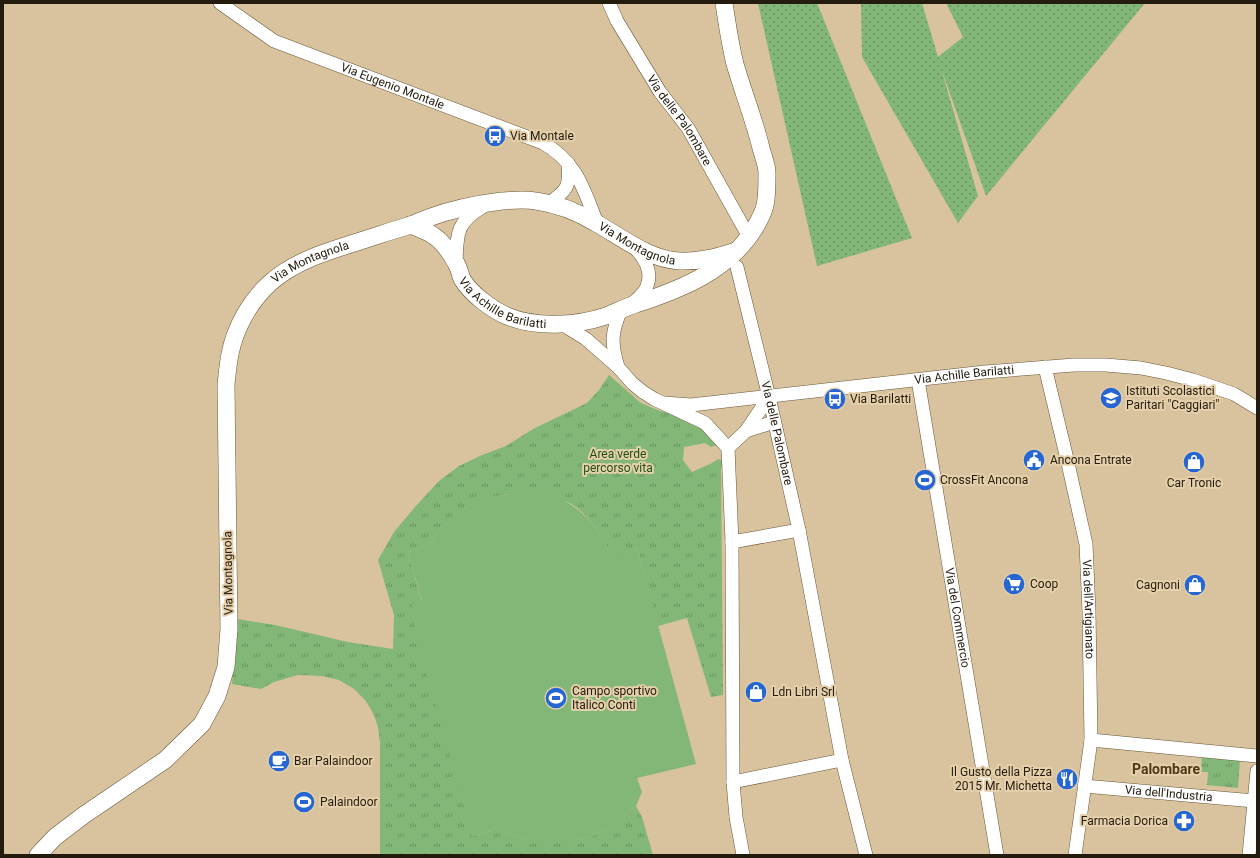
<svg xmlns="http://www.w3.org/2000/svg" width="1260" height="858" font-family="Roboto,sans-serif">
<defs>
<pattern id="grass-dots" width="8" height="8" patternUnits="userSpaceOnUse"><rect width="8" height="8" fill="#82b777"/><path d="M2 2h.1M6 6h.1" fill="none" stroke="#6a9460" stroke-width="1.8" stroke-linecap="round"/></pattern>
<pattern id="park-tufts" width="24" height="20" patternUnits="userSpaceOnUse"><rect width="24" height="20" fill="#82b777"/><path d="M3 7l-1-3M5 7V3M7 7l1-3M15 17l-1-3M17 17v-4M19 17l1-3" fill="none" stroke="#6a9460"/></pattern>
</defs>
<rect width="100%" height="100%" fill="#d9c39e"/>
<!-- grass -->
<path fill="url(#grass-dots)" d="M758 3H817L912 238 817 266Z
M861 3H922L938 57 963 37 946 3H1145L986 196 941 68 978 196 958 223 862 57Z"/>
<!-- park -->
<path fill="url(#park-tufts)" d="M609 375 641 403 660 411 685 416 711 436 717 445 711 447 705 443 684 447 683 460 692 472 712 463 718 459 723 461 721 469 723 695 711 697 687 618 658 626 637 548 612 556C604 538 585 509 567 502 549 496 528 492 510 488V494C471 499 449 514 428 546L408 552 422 602 472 836 492 831H503L526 839 576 840 592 836 606 830 636 806 642 817 653 855H380V743L378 727 374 715 366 701 354 689 339 680 322 676 298 675 274 682 261 689 232 684 237 619 275 625 348 642 393 649 394 615 378 560 394 532 415 507 439 481 459 466 482 455 506 446 533 429 587 403 599 390Z
M1202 757 1240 760 1238 788 1207 785 1208 772H1201Z"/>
<!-- garden -->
<path fill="#82b777" d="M509 488C560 489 590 510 612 555L637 548 696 764 637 778 642 792 636 806 620 819 606 830 592 836 576 840 559 842H542L526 839 503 831H492L472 836 415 632 412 604 422 601 408 552 428 546C450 513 470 499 510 494Z"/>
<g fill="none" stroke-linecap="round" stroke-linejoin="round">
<!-- minor casing -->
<g stroke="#695635" stroke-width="14">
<g id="minor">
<path id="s1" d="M220 3 274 41 543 143C577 162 584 190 597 223"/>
<path id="s2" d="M609 3 617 21 660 92 688 128 749 237"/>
<path d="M549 203C568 190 570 186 568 163"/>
<path d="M456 263C457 233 456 222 484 206"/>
<path id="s3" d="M737 267 769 397 799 530 842 760 866 855"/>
<path d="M631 305C636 300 645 293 647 286 653 271 644 258 635 248"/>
<path d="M562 324 586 339 618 367 632 383 643 392 654 399 705 423 728 448"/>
<path d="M618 367C611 343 611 333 621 310"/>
<path id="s4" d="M1045 367 1067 459 1086 544 1089 612 1091 740 1075 855"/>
<path id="s5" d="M918 380 997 855"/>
<path id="s6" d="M665 403 691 405 985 372 1074 365H1106L1141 368 1166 373 1193 380 1234 394 1257 408"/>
<path d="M746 431 774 422"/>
<path d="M732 542 799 530"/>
<path d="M1091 740 1257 756"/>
<path d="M733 782 842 760"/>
<path id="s7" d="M1084 786 1254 801"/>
<path d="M743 855 736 817 733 782 732 542 728 448 746 431 769 397"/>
<path d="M1249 855 1257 771"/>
</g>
</g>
<!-- major casing -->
<g stroke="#695635" stroke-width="18">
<g id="major">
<path id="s8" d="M410 225C418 228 427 231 434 236 443 242 451 254 456 263 459 268 460 274 462 279 471 294 491 309 507 316 535 328 576 326 606 316 616 312 626 307 636 304 682 289 730 270 756 226 759 220 764 212 765 205 767 197 767 182 767 173 767 165 763 156 761 148 754 119 743 92 735 64 730 44 727 23 724 3"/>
<path id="s9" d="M38 855 55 837 84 815 165 760 202 724 217 696 226 667 229 629 226 385C227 375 228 364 230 354 235 328 250 301 270 283 300 256 344 247 382 234 391 231 401 228 411 225 416 223 422 220 428 218 452 209 477 204 502 201 514 200 525 199 536 201 557 204 578 212 596 223 623 238 648 259 679 261 699 262 717 257 736 251"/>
</g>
</g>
<!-- minor -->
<use href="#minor" stroke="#fff" stroke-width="13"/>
<!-- major -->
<use href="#major" stroke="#fff" stroke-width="17"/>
</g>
<!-- icons -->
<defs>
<g id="bus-disc" transform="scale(1.15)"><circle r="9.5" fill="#2666d2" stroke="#e6d0ab"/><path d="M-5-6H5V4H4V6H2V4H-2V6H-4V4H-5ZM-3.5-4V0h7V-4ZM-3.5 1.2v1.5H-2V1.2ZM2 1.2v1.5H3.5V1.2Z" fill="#fff"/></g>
<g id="school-disc" transform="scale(1.15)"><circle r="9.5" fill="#2666d2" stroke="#e6d0ab"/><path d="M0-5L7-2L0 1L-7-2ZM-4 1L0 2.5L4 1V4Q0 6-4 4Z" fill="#fff"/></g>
<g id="civic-disc" transform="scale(1.15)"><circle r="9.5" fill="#2666d2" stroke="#e6d0ab"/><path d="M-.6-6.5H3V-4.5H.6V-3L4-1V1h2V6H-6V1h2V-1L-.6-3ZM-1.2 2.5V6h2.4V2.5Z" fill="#fff"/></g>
<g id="shop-disc" transform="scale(1.15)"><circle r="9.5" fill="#2666d2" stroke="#e6d0ab"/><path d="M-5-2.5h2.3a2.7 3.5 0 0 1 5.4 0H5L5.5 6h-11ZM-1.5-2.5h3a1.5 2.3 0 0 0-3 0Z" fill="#fff"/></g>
<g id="stadium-disc" transform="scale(1.15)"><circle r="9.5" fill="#2666d2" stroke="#e6d0ab"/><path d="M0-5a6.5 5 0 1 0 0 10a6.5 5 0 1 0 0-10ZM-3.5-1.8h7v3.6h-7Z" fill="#fff"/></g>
<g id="supermarket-disc" transform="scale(1.15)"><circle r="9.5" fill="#2666d2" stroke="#e6d0ab"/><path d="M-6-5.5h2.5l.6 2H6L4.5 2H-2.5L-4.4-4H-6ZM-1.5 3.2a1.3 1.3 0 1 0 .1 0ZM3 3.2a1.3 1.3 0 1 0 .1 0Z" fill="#fff"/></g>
<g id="cafe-disc" transform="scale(1.15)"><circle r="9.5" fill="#2666d2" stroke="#e6d0ab"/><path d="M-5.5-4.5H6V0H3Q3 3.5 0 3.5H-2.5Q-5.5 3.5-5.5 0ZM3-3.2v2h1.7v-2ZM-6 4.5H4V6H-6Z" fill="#fff"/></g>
<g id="restaurant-disc" transform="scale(1.15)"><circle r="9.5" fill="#2666d2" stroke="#e6d0ab"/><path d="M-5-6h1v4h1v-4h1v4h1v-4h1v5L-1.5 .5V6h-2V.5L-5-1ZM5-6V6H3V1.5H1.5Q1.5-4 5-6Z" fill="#fff"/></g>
<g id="pharmacy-disc" transform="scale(1.15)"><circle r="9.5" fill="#2666d2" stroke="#e6d0ab"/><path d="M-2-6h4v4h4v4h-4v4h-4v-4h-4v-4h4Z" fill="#fff"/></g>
</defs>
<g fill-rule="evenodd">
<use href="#bus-disc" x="495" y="136"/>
<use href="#school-disc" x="1111" y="398"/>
<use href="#bus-disc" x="835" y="399"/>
<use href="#civic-disc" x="1034" y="460"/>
<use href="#shop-disc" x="1194" y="462"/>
<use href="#stadium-disc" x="925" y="480"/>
<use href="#supermarket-disc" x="1014" y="584"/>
<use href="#shop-disc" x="1195" y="585"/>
<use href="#shop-disc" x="756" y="692"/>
<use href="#stadium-disc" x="556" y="698"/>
<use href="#cafe-disc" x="279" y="761"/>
<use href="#restaurant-disc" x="1067" y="779"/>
<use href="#stadium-disc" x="304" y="802"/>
<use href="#pharmacy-disc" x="1184" y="821"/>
</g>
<g text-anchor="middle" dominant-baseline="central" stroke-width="4" stroke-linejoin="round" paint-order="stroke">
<!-- street labels -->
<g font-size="12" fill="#231b0d" stroke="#e6d0ab">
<text stroke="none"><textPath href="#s1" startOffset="193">Via Eugenio Montale</textPath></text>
<text stroke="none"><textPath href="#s2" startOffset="137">Via delle Palombare</textPath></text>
<text stroke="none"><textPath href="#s9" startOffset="1062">Via Montagnola</textPath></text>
<text stroke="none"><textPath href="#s9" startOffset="715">Via Montagnola</textPath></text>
<text stroke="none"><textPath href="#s8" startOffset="128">Via Achille Barilatti</textPath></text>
<text stroke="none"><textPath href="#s6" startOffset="301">Via Achille Barilatti</textPath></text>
<text stroke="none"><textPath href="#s3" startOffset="171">Via delle Palombare</textPath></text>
<text transform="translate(228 573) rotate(-91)">Via Montagnola</text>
<text stroke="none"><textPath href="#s4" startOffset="247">Via dell'Artigianato</textPath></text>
<text stroke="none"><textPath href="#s5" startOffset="241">Via del Commercio</textPath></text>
<text stroke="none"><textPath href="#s7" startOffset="85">Via dell'Industria</textPath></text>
</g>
<!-- poi labels -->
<g font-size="12" fill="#231b0d" stroke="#e6d0ab" text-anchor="start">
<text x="510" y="136">Via Montale</text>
<text x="1126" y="391">Istituti Scolastici<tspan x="1126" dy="14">Paritari "Caggiari"</tspan></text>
<text x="850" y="399">Via Barilatti</text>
<text x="1050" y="460">Ancona Entrate</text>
<text x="940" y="480">CrossFit Ancona</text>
<text x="1194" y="483" text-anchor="middle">Car Tronic</text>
<text x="1030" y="584">Coop</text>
<text x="1180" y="585" text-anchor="end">Cagnoni</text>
<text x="572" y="691">Campo sportivo<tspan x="572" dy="14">Italico Conti</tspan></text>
<text x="772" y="692">Ldn Libri Srl</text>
<text x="294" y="761">Bar Palaindoor</text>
<text x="1052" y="772" text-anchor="end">Il Gusto della Pizza<tspan x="1052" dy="14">2015 Mr. Michetta</tspan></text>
<text x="320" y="802">Palaindoor</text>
<text x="1168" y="821" text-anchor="end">Farmacia Dorica</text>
</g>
<!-- park labels -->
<g font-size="12" fill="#1d5112" stroke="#e6d0ab">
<text x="618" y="454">Area verde<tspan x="618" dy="14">percorso vita</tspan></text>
</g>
<!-- quarter labels -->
<g font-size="14" font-weight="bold" fill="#4b3918" stroke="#e6d0ab">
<text x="1166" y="769">Palombare</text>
</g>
</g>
<!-- border -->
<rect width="1260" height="858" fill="none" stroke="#231b0d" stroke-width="8"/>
</svg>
